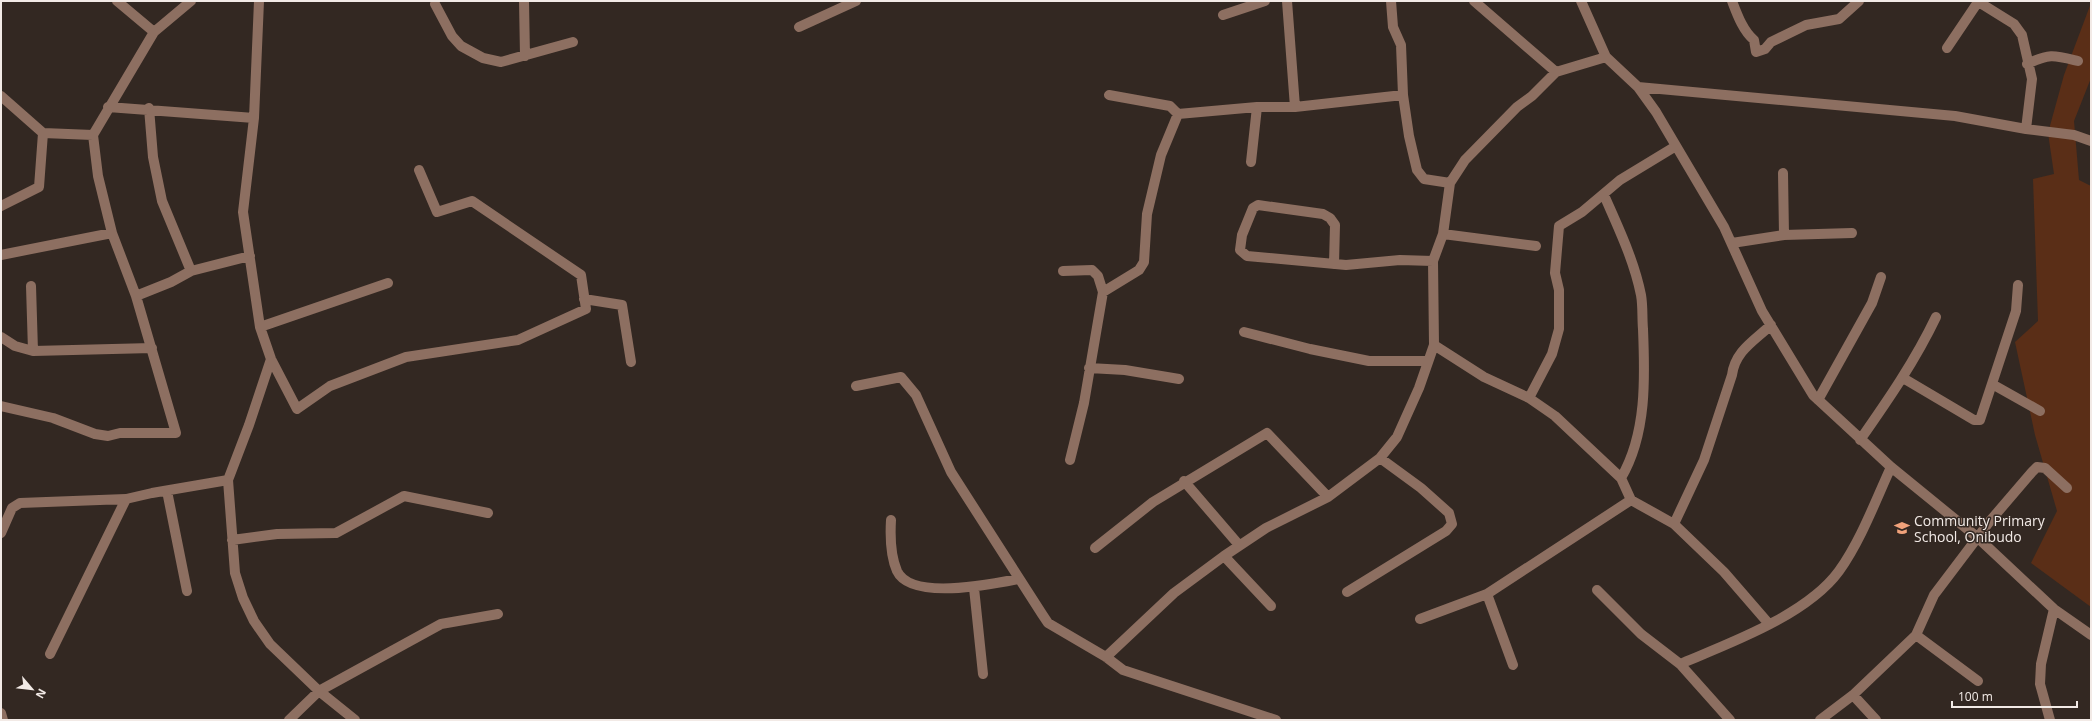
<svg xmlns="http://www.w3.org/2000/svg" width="2092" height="721" font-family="'Open Sans',sans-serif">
<rect width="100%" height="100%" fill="#332822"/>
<!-- grass -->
<path fill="#5a2e17" d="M2091 3V78L2074 121 2079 180 2091 186V607L2031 563 2057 511 2035 435 2015 342 2038 321 2033 179 2054 174 2048 133 2064 75Z"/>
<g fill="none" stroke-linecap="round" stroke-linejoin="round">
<!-- minor -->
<path stroke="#8d6f61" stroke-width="10" d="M117 1 154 32
M259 1 254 118 243 212 260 327 271 359 297 409 330 386 406 357 518 340 586 309 581 275 472 201 437 212 419 170
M524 1 525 56
M1287 1 1295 107
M1391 1 1393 27 1401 45 1403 95 1409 136 1417 170 1424 179 1450 183
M1474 1 1556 72
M1581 1 1606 57 1638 87 1955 116 2026 129 2074 135 2091 141
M1732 1C1737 14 1743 31 1754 40L1756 52 1765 49 1771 42 1806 25 1839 19 1859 1
M1977 1 2014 24 2022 35 2032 79 2026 129
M435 4 452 36 461 46 483 58 501 62 573 42
M1223 15 1265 1
M799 27 856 1
M1947 48 1978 2
M2027 64C2050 53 2054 55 2078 61
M1638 87 1656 112 1724 227 1762 311 1813 395 1891 467 1977 537 2054 609 2091 635
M1109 95 1170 106 1178 114
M1 96 43 133 93 135
M108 107 254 118
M149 108 153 157 162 201 191 271
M1178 114 1257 107H1295L1403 95
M1251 162 1257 107
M1783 173 1784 235
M1604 195C1618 227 1634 260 1641 295 1643 306 1642 318 1643 329 1645 377 1647 434 1621 478
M1 206 39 187 43 133
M1443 234 1536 246
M1732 243 1784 235 1852 233
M1 255 112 233
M1334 264 1335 225 1330 218 1323 214 1258 205 1253 208 1242 235 1240 250 1247 256 1346 265 1400 260 1433 261
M1063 271 1092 270 1098 276 1103 292 1084 403 1070 460
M31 286 33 351
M1103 292 1139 270 1144 262 1147 214 1161 155 1178 114
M136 296 171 282 191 271 250 256
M584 299 622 305 631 362
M260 327 388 283
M1244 332 1310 349 1369 361H1428
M1 337 15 346 33 351 152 348
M1434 345 1484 377 1529 398 1555 416 1621 478 1631 500 1674 524 1724 572 1769 624
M271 359 249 425 228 480 235 573 243 598 254 621 270 644 319 691 355 720
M1089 368 1125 370 1179 379
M1903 378 1974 420H1980L2016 311 2018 285
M1992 384 2040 411
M856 386 901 377 916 395 951 472 1042 614 1048 623 1106 657 1123 670 1276 720
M1529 398 1552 354 1559 329V290L1555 273 1559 226 1582 212 1620 180 1676 146
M1818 400 1872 303 1881 277
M1 406 53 418 95 434 108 436 120 433H176L136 296 112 233 98 176 93 135 154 32 191 1
M1860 440C1888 400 1915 361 1936 317
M1184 481 1239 545
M167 491 187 591
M891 520C890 537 890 555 897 571 911 601 993 584 1018 579
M1674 524 1704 460 1732 375C1735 351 1754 341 1771 325
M1 533 12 508 20 503 126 499 152 493 228 480
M232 540 277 534 336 533 404 496 488 513
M1095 548 1153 502 1267 433 1328 497
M1224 556 1271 606
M974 588 983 674
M1597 590 1641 634 1680 664 1730 720
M1347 592 1446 531 1452 524 1449 513 1421 488 1380 458
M1487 594 1513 665
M1420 619 1487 594 1631 500
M1916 635 1978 681
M50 654 126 499
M1106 657 1174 593 1224 556 1266 528 1328 497 1380 458 1397 437 1419 388 1434 345 1433 261 1443 234 1450 183 1465 160 1517 107 1532 96 1556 72 1606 57
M1680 664C1730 643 1807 615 1839 571 1861 540 1875 502 1891 467
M1853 695 1876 720
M1 713 3 720
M289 720 319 691 441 624 498 614
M1820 720 1853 695 1916 635 1934 595 1990 521 2032 472 2037 467 2045 468 2067 488
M2050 720 2040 684 2041 664 2054 609"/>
</g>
<!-- icons -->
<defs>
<g id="school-bare" transform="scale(1.2)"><path d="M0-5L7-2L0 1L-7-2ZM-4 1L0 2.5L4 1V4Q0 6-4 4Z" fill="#f1a27b" stroke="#332822" stroke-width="2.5" paint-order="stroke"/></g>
</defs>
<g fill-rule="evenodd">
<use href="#school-bare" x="1902" y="528"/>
</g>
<g text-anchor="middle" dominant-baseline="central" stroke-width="3" stroke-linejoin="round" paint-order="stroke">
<!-- poi labels -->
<g font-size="14" fill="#f2eae6" stroke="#332822" text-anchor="start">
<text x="1914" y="520">Community Primary<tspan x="1914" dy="16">School, Onibudo</tspan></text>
</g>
</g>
<!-- border -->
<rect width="2092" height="721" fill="none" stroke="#f2eae6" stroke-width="4"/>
<!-- north arrow -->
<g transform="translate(32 689) rotate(118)" stroke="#332822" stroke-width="3" paint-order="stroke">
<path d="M0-3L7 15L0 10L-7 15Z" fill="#f2eae6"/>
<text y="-6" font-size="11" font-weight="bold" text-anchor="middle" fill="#f2eae6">N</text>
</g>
<!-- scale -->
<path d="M1952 701v6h125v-6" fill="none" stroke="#f2eae6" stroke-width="2"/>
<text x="1958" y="701" font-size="12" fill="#f2eae6" stroke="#332822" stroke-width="3" paint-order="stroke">100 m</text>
</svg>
